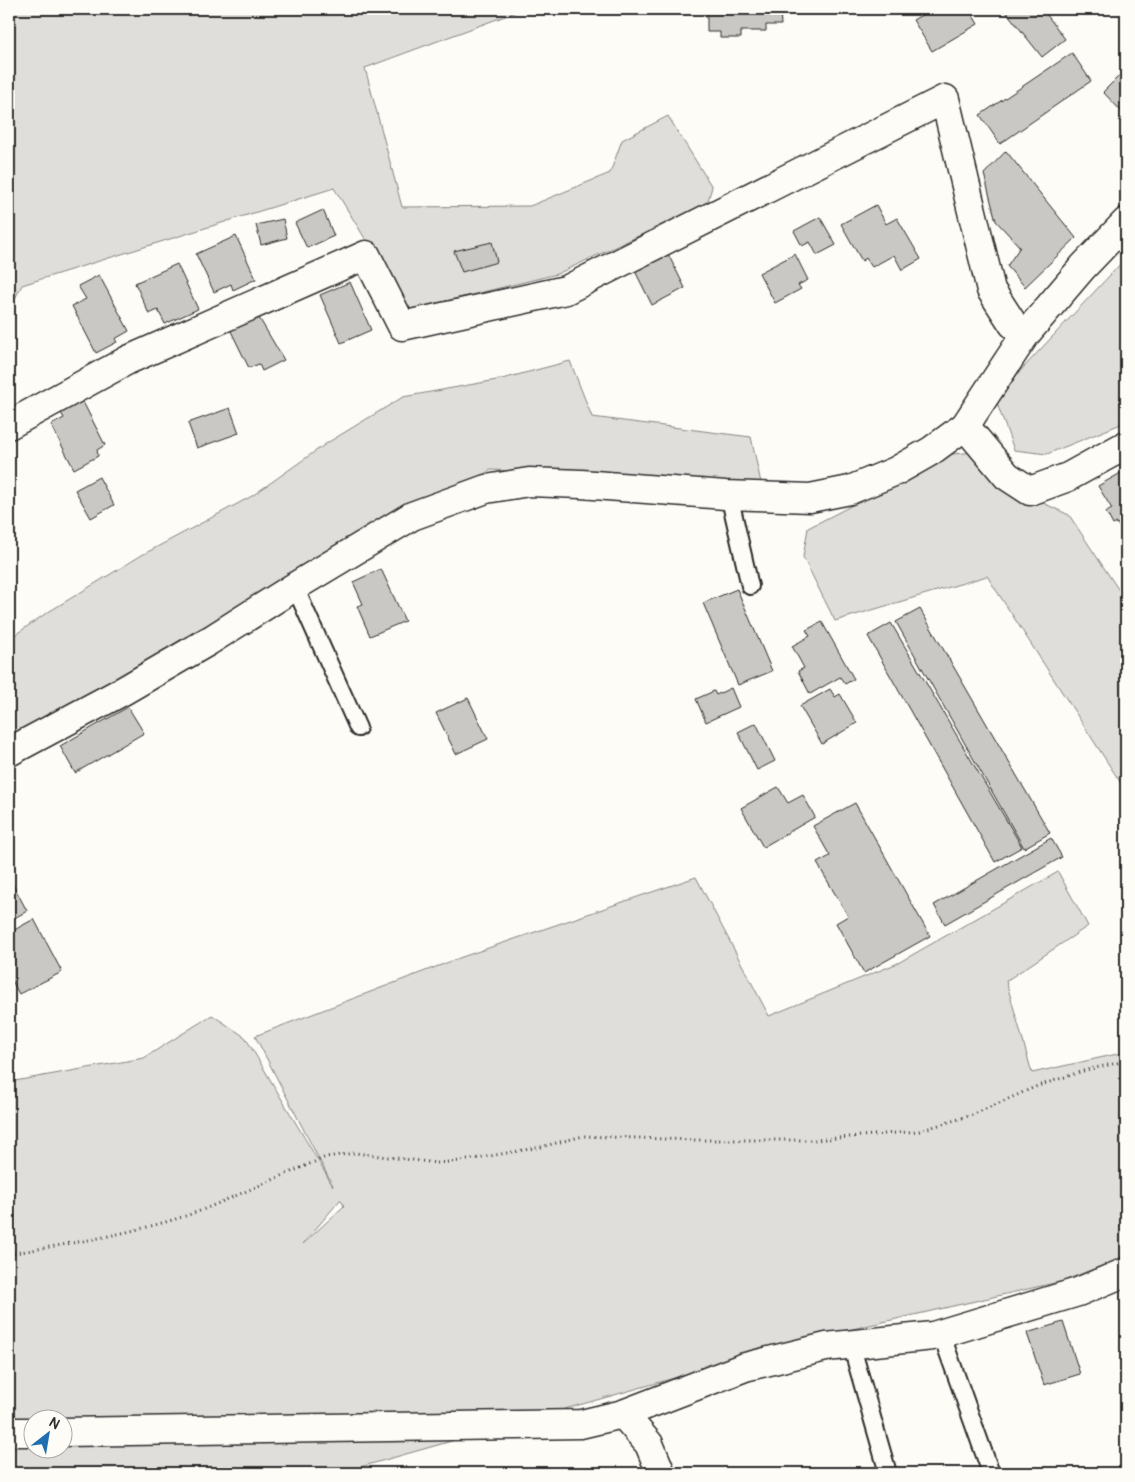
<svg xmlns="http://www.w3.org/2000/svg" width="1135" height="1482" font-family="Pangolin,sans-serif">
<rect width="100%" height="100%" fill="#fdfcf7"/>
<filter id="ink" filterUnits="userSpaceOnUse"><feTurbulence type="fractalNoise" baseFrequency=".02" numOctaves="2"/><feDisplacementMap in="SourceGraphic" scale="10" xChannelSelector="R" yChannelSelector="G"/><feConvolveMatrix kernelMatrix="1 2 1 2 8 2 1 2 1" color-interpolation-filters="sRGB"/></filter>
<g filter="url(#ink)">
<!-- green -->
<path fill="#dfdeda" stroke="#858482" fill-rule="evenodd" d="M9 9H524L365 68 402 207 530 206 610 173 622 140 668 116 712 187 707 204 557 274 409 310 334 188 22 285 9 310Z
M1126 258V422L1047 454 1014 450 995 398Z
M570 361 592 417 751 437 761 483 491 470 190 634 9 747V639L45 614 142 555 252 496 327 443 403 397 502 379Z
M977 452 1000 483 1069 515 1126 601V791L987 576 835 621 803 557 808 528 952 454Z
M1058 872 1088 926 1006 981 1032 1073 1126 1052V1256L1063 1281 826 1335 339 1473H9V1082L144 1058 212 1015 245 1037 333 1186 255 1036 462 957 696 877 769 1016 898 963ZM341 1200 344 1206 303 1244 340 1200ZM32 1420H62V1450H32Z"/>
<!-- building -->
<path fill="#c9c8c4" stroke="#2b2b2b" d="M707 9H780L781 25H766V31H741V38H720V32H707Z
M932 9H969L978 24 932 51 913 20Z
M1004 9H1046L1044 11 1065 39 1042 57Z
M1072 53 1091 81 1000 144 980 115Z
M1126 69V116L1103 92Z
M1006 151 1076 238 1025 287 1007 266 1020 247 996 221 984 174Z
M876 205 886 224 897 218 921 259 902 270 894 255 872 267 866 258 862 261 841 224Z
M323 210 334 236 307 248 295 223Z
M820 217 836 245 817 255 810 242 802 246 794 231Z
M283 219 287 238 261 245 256 225Z
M236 236 256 279 233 290 231 284 214 292 196 254Z
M492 242 497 262 462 272 454 251Z
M668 254 685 288 652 305 635 271Z
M795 254 808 280 798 285 801 289 775 303 759 273Z
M177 264 198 309 165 324 158 310 149 314 135 283Z
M99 275 129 331 115 339 117 342 96 353 72 306 86 299 78 286Z
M350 282 371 330 341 343 320 295Z
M255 311 284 360 262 371 259 364 249 368 228 325Z
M82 400 105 445 97 450 98 456 74 469 51 425 64 418 60 411Z
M230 408 239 433 197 448 188 423Z
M1126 470V529L1122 532 1117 523 1113 525 1106 512 1112 509 1098 486Z
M99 477 114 505 91 518 75 490Z
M381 569 405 621 370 636 357 606 363 604 353 582Z
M737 589 772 671 738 685 703 603Z
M920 609 1050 833 1024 848 896 622Z
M822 622 854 679 845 684 840 677 810 694 798 671 804 668 792 646 810 636 806 630Z
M891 623 1022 847 995 862 868 636Z
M731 688 739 707 706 722 696 699 714 691 716 695Z
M830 689 835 697 840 694 857 723 822 744 800 706Z
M468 698 488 739 456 754 436 713Z
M128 707 144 733 75 773 60 746Z
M756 723 775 761 757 770 738 732Z
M778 787 788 803 803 795 815 817 763 847 741 808Z
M855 803 930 936 864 973 836 923 848 916 817 863 830 856 813 826Z
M1051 838 1062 857 945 924 934 905Z
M9 877 27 911 9 921Z
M34 919 62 972 19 994 9 975V933Z
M1063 1322 1080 1374 1044 1385 1027 1333Z"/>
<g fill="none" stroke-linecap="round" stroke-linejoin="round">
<!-- service casing -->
<g stroke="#2b2b2b" stroke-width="20">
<path id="service" d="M729 495 750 586
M295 587 358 728
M941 1333 991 1473
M851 1344 888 1473"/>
</g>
<!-- minor casing -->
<g stroke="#2b2b2b" stroke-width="31">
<path id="minor" d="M9 425 128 360 366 255 402 326 566 290 945 99 991 290 1013 324 1025 335
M965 426 1007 476 1030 491 1068 477 1126 445
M623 1414 745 1367 826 1347 933 1336 1078 1292 1126 1272"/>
</g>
<!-- tertiary casing -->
<g stroke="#2b2b2b" stroke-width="31">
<path id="tertiary" d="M9 752 123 691 209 641 299 584 412 516 486 489 529 482 581 484 725 495 810 498 850 490 896 471 931 451 965 426 1025 335 1083 267 1126 222
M9 1432H32
M62 1432 581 1424 623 1414 649 1444 661 1473"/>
</g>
<!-- path -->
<path stroke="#2b2b2b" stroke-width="3" stroke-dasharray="1 4" stroke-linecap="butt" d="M9 1254C73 1243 138 1233 200 1211L326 1157 355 1153 437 1163 461 1161 541 1147 583 1136 693 1140H815L919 1131 972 1115 1035 1087 1086 1070 1126 1061"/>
<!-- service -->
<use href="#service" stroke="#fdfcf7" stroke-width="16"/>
<!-- minor -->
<use href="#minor" stroke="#fdfcf7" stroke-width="28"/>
<!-- tertiary -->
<use href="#tertiary" stroke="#fdfcf7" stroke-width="28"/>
</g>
</g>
<!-- margin -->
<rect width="1135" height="1482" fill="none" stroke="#fdfcf7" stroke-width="30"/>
<rect x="15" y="15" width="1105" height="1452" fill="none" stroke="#2b2b2b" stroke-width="2" filter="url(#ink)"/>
<!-- north arrow -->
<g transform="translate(48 1434) rotate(31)"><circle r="24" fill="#fdfcf7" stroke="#a9a8a5"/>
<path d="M0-4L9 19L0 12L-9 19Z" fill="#1f6fb2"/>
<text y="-8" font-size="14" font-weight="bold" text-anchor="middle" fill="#2b2b2b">N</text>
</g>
</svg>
